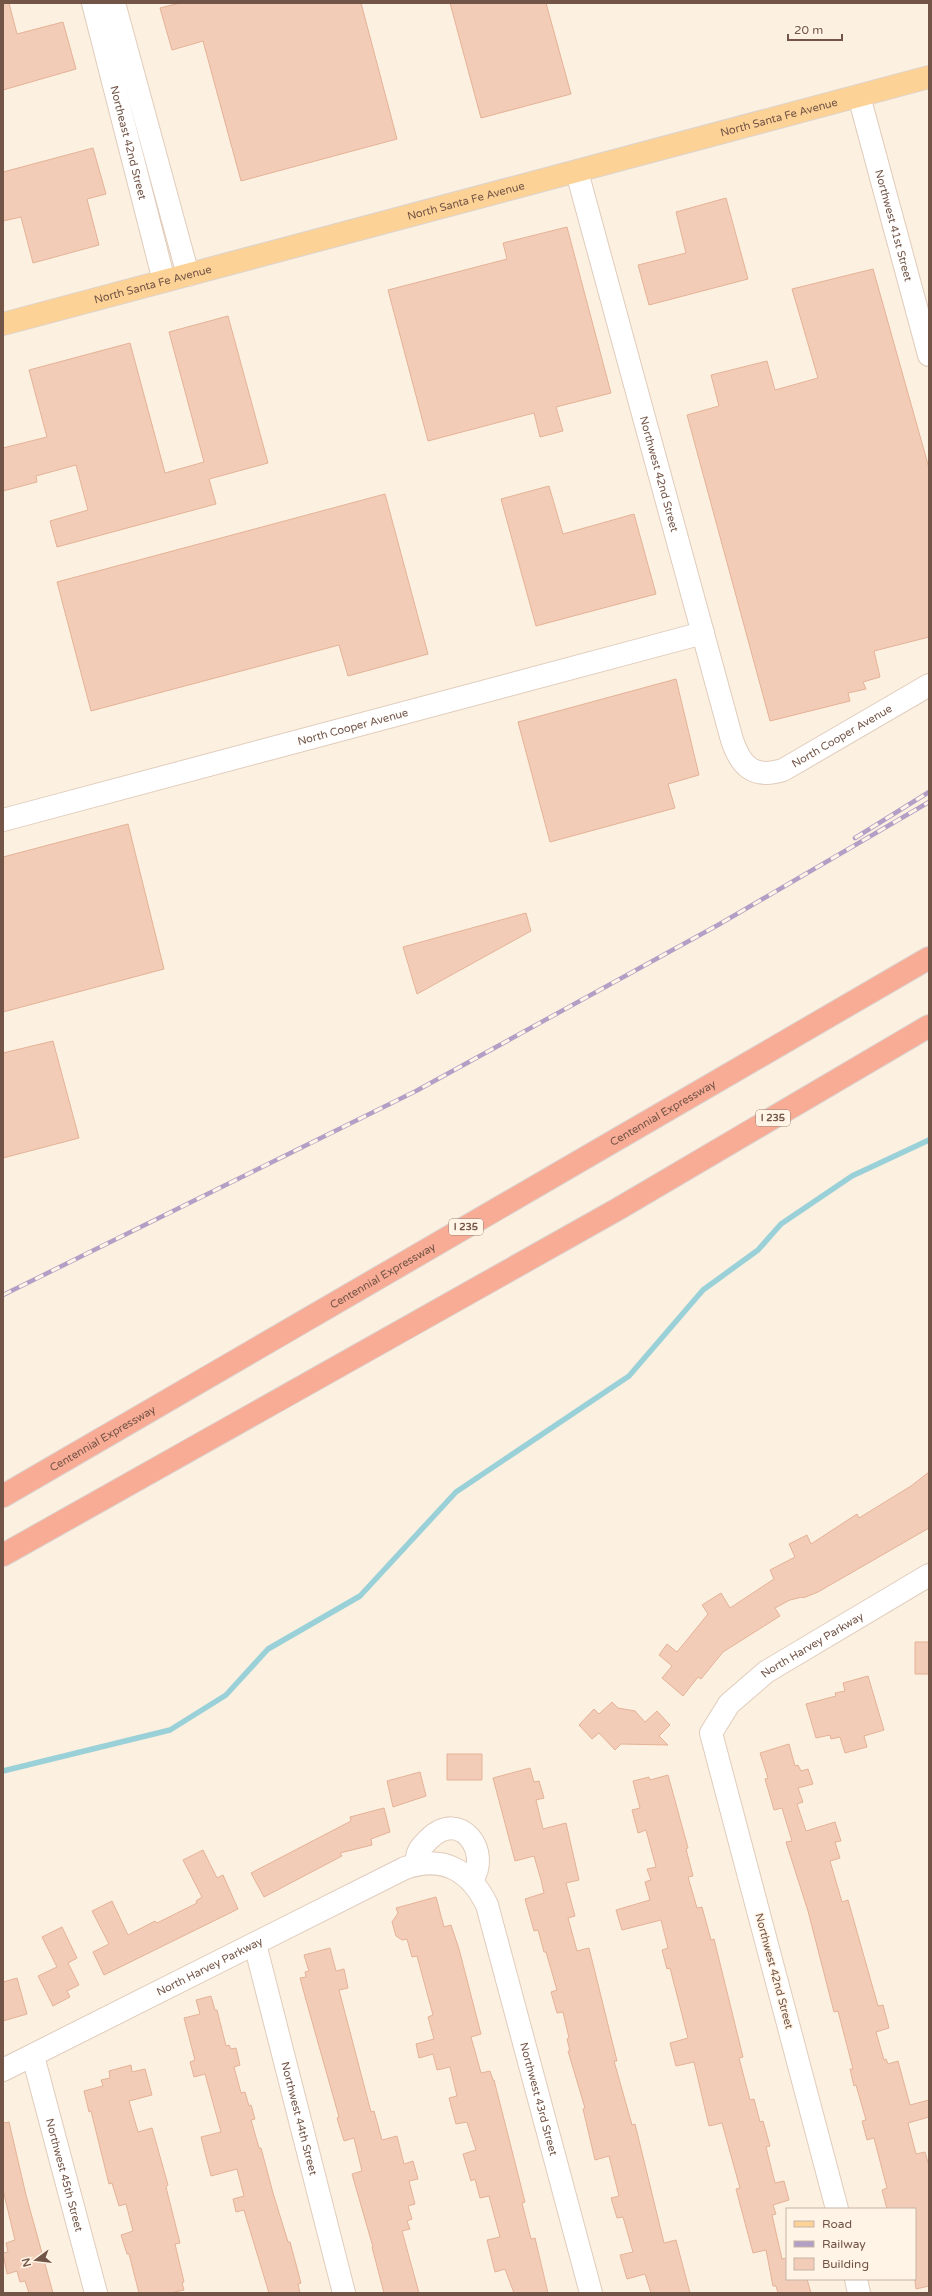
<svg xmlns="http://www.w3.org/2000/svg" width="932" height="2296" font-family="'Varela Round',sans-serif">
<rect width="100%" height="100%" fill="#fcf0e0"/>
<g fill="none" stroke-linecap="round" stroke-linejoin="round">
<!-- stream -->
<path stroke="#9ad1d8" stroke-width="5.5" d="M3 1771 170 1730 226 1695 268 1649 360 1596 456 1492 629 1376 703 1290 758 1250 781 1224 852 1176 929 1140"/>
</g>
<!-- building -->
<path fill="#f2ccb7" stroke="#e5b297" d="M3 3H9L17 34 63 22 76 69 3 90Z
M180 3H361L397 139 241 181 203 41 172 50 160 8Z
M450 3H546L571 94 481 118Z
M93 148 106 194 87 199 99 245 33 263 21 217 3 221V172Z
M726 198 748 279 649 305 638 265 686 253 676 212Z
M567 227 611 393 556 407 563 431 540 437 534 413 428 441 388 290 507 259 503 243Z
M873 269 929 468V637L874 651 880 677 863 682 866 689 848 693 850 701 770 721 687 415 719 406 711 375 767 361 775 390 818 378 792 289Z
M228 316 268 463 209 479 216 504 57 547 50 521 88 510 76 465 36 476 37 482 3 491V448L47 437 29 370 130 343 165 473 204 462 169 332Z
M549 486 563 534 634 514 656 594 536 626 501 499Z
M385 494 428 654 348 676 339 645 91 711 57 582Z
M676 679 699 775 668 784 675 808 550 842 518 722Z
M128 824 164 969 3 1012V857Z
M526 913 531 931 417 994 403 947Z
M53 1041 79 1138 3 1158V1053Z
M929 1472V1528L818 1592 803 1598 802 1597 790 1600 775 1608 780 1616 723 1652 701 1679 698 1677 683 1696 662 1678 672 1666 659 1655 667 1644 677 1652 708 1614 702 1605 721 1593 730 1608 774 1579 770 1570 795 1557 789 1544 807 1535 811 1544 857 1514 859 1518 911 1486Z
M915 1642H929V1674H915Z
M868 1676 884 1730 864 1736 867 1747 845 1753 840 1737 831 1739 830 1735 816 1738 806 1704 836 1696 835 1693 845 1691 843 1683Z
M612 1702 618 1708 635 1711 645 1722 657 1711 670 1725 659 1736 668 1745 621 1744 615 1750 599 1733 592 1739 579 1725 594 1709 599 1714Z
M789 1744 795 1766 798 1765 801 1771 808 1769 813 1784 798 1788 803 1802 797 1804 806 1831 835 1822 841 1841 835 1842 840 1858 830 1861 842 1902 848 1900 878 2006 883 2005 889 2028 876 2032 884 2060 886 2059 888 2064 898 2061 910 2105 929 2100V2117L908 2123 916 2154 925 2152 929 2166V2286L916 2289 915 2281V2209H887L882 2190 887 2188 874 2138 867 2140 862 2121 866 2120 856 2085 854 2086 850 2069H853L838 2011 834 2012 808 1911 786 1842 792 1841 782 1808 774 1810 765 1779 768 1778 760 1753Z
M447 1754H482V1780H447Z
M530 1768 534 1782 539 1781 544 1798 536 1800 543 1829 566 1823 579 1880 566 1883 575 1916 568 1918 577 1951 589 1948 617 2061H614L632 2125 635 2124 664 2243 676 2240 690 2293H651L645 2274 627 2279 620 2255 633 2252 623 2217 617 2218 611 2198 619 2196 609 2156 595 2160 583 2109 585 2108 568 2051H570L567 2039 569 2038 563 2012 557 2013 551 1992 557 1990 546 1952H544L538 1930 534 1931 525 1899 544 1893 541 1880 534 1856 515 1861 493 1778Z
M420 1772 426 1796 393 1807 387 1781Z
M668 1775 688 1848 686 1849 693 1876 688 1877 697 1908 702 1907 711 1940 714 1939 743 2057 739 2058 750 2100 754 2099 760 2122 763 2121 770 2146 766 2147 775 2183 784 2181 789 2200 773 2205 776 2214 772 2215 782 2259 787 2258V2279H807L811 2293H778L776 2286H773L766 2250 753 2253 736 2189 740 2188 722 2123 709 2126 694 2062 676 2066 670 2043 688 2038 670 1968 667 1969 662 1950 668 1948 661 1920 622 1930 616 1910 650 1900 645 1882 651 1880 647 1869 656 1867 646 1830 638 1833 632 1810 640 1808 633 1781 649 1777 650 1780Z
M384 1808 390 1832 371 1839 372 1845 340 1853 342 1856 264 1897 251 1873 351 1821 350 1817Z
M203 1850 217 1878 223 1875 238 1909 104 1975 93 1952 109 1944 92 1911 112 1901 128 1935 155 1921 157 1923 197 1903 196 1901 202 1897 183 1860Z
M436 1897 444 1927 451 1925 459 1949 481 2034 471 2037 481 2073 490 2071 493 2080H494L525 2202 522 2203 531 2239 535 2238 548 2293H514L505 2269 495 2272 487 2240 500 2237 489 2196 480 2198 475 2179 471 2181 463 2154 476 2150 467 2122 456 2124 449 2098 457 2096 450 2067 437 2070 433 2054 419 2058 416 2044 434 2039 428 2017 433 2015 417 1956 412 1957 407 1939 402 1940 396 1936 392 1922 398 1913 396 1908Z
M62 1927 77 1958 68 1963 79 1985 67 1991 70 1997 53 2006 38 1976 57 1967 42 1937Z
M330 1948 336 1971 344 1969 348 1988 339 1990 371 2112 374 2111 382 2140 397 2136 404 2164 413 2161 418 2179 409 2181 415 2204 408 2206 412 2219 407 2221 410 2229 402 2231 419 2293H384L372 2247H373L352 2174 362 2171 354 2138 344 2141 337 2118 339 2117 306 2000 300 1978 306 1977 305 1972 309 1971 304 1955Z
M17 1978 27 2014 3 2021V1982Z
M211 1996 215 2010H217L226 2046 229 2045 231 2049 236 2048 240 2065 234 2067 241 2093 245 2092 249 2106 251 2105 255 2119 251 2120 259 2148H261L273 2193 288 2242H290L301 2283 298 2284 300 2293H269L246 2217 244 2210 236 2212 233 2199 244 2196 237 2169 211 2176 201 2137 221 2132 205 2074 194 2077 190 2062 195 2060 184 2018 200 2014 196 2000Z
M131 2065 132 2072 145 2069 152 2095 129 2101 138 2132 152 2128 168 2185 166 2187 180 2243 175 2244 184 2282 182 2283 184 2290 170 2293H139L129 2254H127L121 2235 133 2231 126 2204 119 2206 112 2183 109 2184 91 2111 89 2112 84 2091 103 2086 101 2080 110 2078 109 2071Z
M9 2122 26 2195 53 2293H29L25 2281 20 2282 17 2271 7 2274 3 2253 8 2252 6 2243 15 2240 3 2190V2123Z"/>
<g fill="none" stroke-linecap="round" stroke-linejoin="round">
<!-- minor casing -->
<g stroke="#e0ccbc" stroke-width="24">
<g id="minor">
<path id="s1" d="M93 3 164 281"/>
<path d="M114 3 188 275"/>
<path id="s2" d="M859 96 929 355"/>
<path id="s3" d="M577 172 732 740C741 767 754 779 783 770L929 685"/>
<path id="s4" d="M3 820 703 633"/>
<path d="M417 1864C416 1852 420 1848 428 1840 462 1806 491 1855 472 1879"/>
<path id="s5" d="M255 1944 344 2293"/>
<path id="s6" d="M33 2056 96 2293"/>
<path id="s7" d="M3 2070 405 1868C443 1855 470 1870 487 1905L591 2293"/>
<path id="s8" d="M837 2209 711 1733 729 1704 766 1672 929 1575"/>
<path d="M856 2279 859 2293"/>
</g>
</g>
<!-- major casing -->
<g stroke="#dbd3cf" stroke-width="24">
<g id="major">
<path id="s9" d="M3 324 929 77"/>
</g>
</g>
<!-- highway casing -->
<g stroke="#dbd3cf" stroke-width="24">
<g id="highway">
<path id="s10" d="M3 1496 929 958"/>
<path d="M3 1555 618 1209 929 1026"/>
</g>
</g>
<!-- minor -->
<use href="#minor" stroke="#fff" stroke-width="22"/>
<!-- major -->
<use href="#major" stroke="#fdd296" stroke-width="22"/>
<!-- highway -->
<use href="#highway" stroke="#f8ab95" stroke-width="22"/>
<!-- rail casing -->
<g stroke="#b29fc5" stroke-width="4.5">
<path id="rail" d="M855 838 929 792
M3 1295 416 1091 718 925 929 802"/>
</g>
<!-- rail -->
<use href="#rail" stroke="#fff4e6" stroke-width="3" stroke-dasharray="9" stroke-linecap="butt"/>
</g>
<g text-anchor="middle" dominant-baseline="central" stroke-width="3" stroke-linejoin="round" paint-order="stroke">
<!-- shield labels -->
<g fill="#fff4e6" stroke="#9d8577" stroke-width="1">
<rect x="756" y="1110" width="34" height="16" rx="3"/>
<rect x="449" y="1219" width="34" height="16" rx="3"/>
</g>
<g font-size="10" font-weight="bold" fill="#735547">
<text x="773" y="1118">I 235</text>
<text x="466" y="1227">I 235</text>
</g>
<!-- street labels -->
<g font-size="11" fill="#735547" stroke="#fff4e6">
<text stroke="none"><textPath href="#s9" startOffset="803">North Santa Fe Avenue</textPath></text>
<text stroke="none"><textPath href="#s1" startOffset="144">Northeast 42nd Street</textPath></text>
<text stroke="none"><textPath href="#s9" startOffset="479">North Santa Fe Avenue</textPath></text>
<text stroke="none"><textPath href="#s2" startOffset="134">Northwest 41st Street</textPath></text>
<text stroke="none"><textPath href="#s9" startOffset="155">North Santa Fe Avenue</textPath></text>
<text stroke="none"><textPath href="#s3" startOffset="313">Northwest 42nd Street</textPath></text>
<text stroke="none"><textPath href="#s4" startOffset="362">North Cooper Avenue</textPath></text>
<text stroke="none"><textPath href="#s3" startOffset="725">North Cooper Avenue</textPath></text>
<text stroke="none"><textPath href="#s10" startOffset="763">Centennial Expressway</textPath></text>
<text stroke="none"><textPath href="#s10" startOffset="439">Centennial Expressway</textPath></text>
<text stroke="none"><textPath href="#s10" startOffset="115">Centennial Expressway</textPath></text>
<text stroke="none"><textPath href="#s8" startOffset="629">North Harvey Parkway</textPath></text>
<text stroke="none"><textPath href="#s7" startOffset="231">North Harvey Parkway</textPath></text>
<text transform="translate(774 1971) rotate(75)">Northwest 42nd Street</text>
<text stroke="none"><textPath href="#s7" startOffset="751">Northwest 43rd Street</textPath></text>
<text stroke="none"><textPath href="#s5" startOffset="180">Northwest 44th Street</textPath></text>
<text stroke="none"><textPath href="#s6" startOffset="123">Northwest 45th Street</textPath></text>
</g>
</g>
<!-- border -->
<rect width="932" height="2296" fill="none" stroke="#735547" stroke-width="8"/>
<!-- legend -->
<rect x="786" y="2208" width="130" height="72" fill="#fff4e6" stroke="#c7b4a6"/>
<rect x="794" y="2221" width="20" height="6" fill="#fdd296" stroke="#c7b4a6"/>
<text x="822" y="2228" font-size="12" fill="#735547">Road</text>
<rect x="794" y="2241" width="20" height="6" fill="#b29fc5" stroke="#c7b4a6"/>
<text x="822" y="2248" font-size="12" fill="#735547">Railway</text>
<rect x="794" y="2258" width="20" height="12" fill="#f2ccb7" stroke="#c7b4a6"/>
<text x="822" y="2268" font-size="12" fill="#735547">Building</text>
<!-- north arrow -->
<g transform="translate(36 2260) rotate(255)" stroke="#fff4e6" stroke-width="3" paint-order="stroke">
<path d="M0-3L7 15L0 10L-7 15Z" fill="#735547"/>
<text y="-6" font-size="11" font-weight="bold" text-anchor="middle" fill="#735547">N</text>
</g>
<!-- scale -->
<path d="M788 34v6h54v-6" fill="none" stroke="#735547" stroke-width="2"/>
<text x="794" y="34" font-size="12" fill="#735547" stroke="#fff4e6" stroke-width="3" paint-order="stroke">20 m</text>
</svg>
